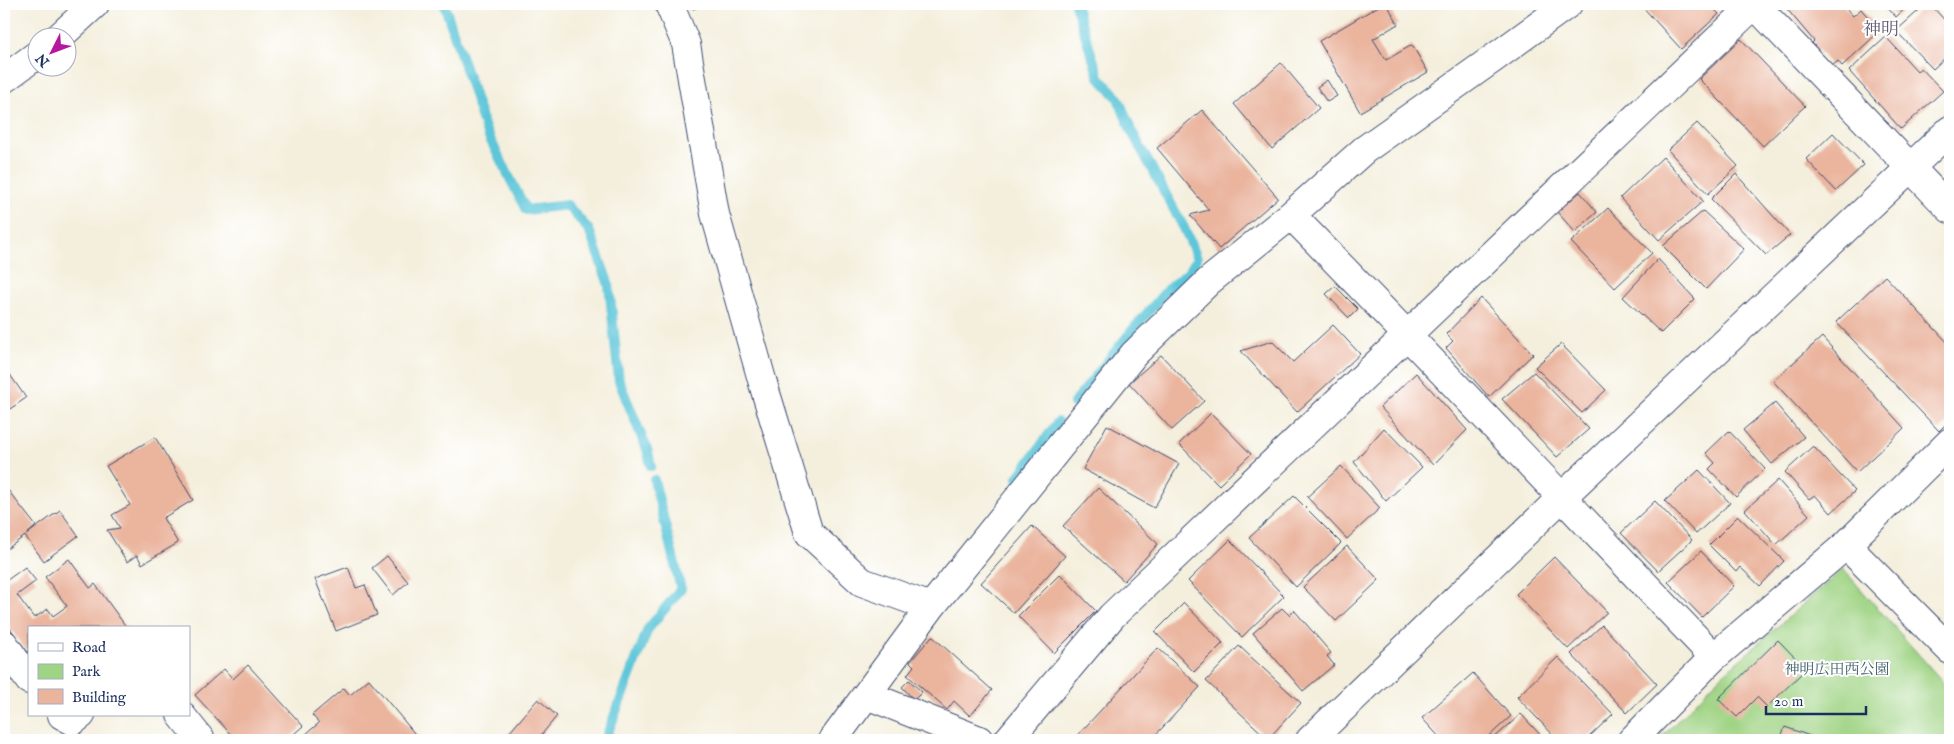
<svg xmlns="http://www.w3.org/2000/svg" width="1954" height="744" font-family="'IM FELL English','Noto Serif JP',serif">
<rect width="100%" height="100%" fill="#fff"/>
<filter id="ink" filterUnits="userSpaceOnUse"><feTurbulence type="fractalNoise" baseFrequency=".02" numOctaves="2"/><feDisplacementMap in="SourceGraphic" scale="10" xChannelSelector="R" yChannelSelector="G"/><feConvolveMatrix kernelMatrix="1 2 1 2 8 2 1 2 1" color-interpolation-filters="sRGB"/></filter>
<filter id="wash" filterUnits="userSpaceOnUse"><feTurbulence type="fractalNoise" baseFrequency=".0096" numOctaves="4" result="noise"/><feDisplacementMap in="SourceGraphic" scale="20" xChannelSelector="R" yChannelSelector="G"/><feGaussianBlur stdDeviation="1.12" result="paint"/><feColorMatrix in="noise" values="0 0 0 0 0 0 0 0 0 0 0 0 0 0 0 0 0 1.4 0 .05"/><feComposite in="paint" operator="in"/></filter>
<g filter="url(#wash)">
<rect width="100%" height="100%" fill="#f4efdd"/>
<!-- green -->
<path fill="#a0d485" stroke="#5e8272" d="M1843 569 1950 690V740H1659L1718 679Z"/>
<g fill="none" stroke-linecap="round" stroke-linejoin="round">
<!-- stream -->
<path stroke="#5dc6d9" stroke-width="10" d="M444 4 486 131 526 210 567 205 589 230 609 285 619 381 648 452 651 466
M1074 403 1130 333 1168 289 1189 272 1197 258 1184 228 1131 130 1118 98 1099 77 1075 4
M1018 478 1058 422
M605 740 648 629 681 589 654 480"/>
</g>
<g id="blocks">
<!-- building -->
<path fill="#eab49d" d="M691 4H707L693 9Z
M1382 4H1387L1398 24 1373 39 1386 60 1412 45 1428 72 1360 112 1319 41Z
M1640 4H1709L1719 14 1681 49Z
M1790 4H1842L1853 16 1861 9 1880 31 1842 66 1838 61 1832 66 1812 43 1814 41 1786 8Z
M1884 4H1910L1896 17Z
M1926 4H1930L1950 26V60L1947 56 1933 69 1896 31Z
M1886 37 1917 71 1921 68 1943 91 1901 129 1849 71Z
M1741 39 1805 106 1763 146 1699 79Z
M1281 63 1319 108 1272 149 1234 104Z
M1327 80 1337 96 1327 102 1317 87Z
M1202 110 1278 198 1219 249 1190 215 1209 210 1157 148Z
M1697 123 1738 166 1708 194 1668 150Z
M1833 133 1864 165 1836 191 1806 159Z
M1663 157 1703 201 1659 240 1620 198Z
M1736 174 1790 235 1766 255 1711 199Z
M1580 192 1597 212 1575 232 1557 212Z
M1608 208 1652 253 1615 288 1571 242Z
M1703 211 1744 249 1706 289 1663 246Z
M1658 259 1695 299 1661 333 1623 297Z
M1885 276 1950 345V420L1939 431 1836 322Z
M1335 286 1358 309 1349 318 1326 294Z
M1481 298 1533 354 1489 397 1446 348 1453 341 1446 334Z
M1333 325 1360 354 1297 412 1241 351 1272 341 1293 362Z
M1822 337 1904 428 1857 472 1773 381Z
M1561 344 1606 390 1582 413 1535 367Z
M1161 355 1204 401 1172 430 1129 383Z
M4 366 26 398 4 413Z
M1534 372 1589 429 1557 457 1502 399Z
M1416 373 1467 430 1433 465 1380 407Z
M1775 403 1804 437 1772 464 1743 430Z
M1211 413 1251 454 1219 485 1179 444Z
M1107 425 1179 464 1154 508 1083 469Z
M1384 428 1422 467 1386 501 1354 462Z
M1729 431 1765 469 1736 497 1709 469 1715 463 1706 453Z
M155 437 193 500 163 518 178 543 142 564 137 555 127 562 107 530 120 528 112 515 130 505 106 466Z
M1813 446 1855 491 1831 513 1815 495 1809 499 1785 472Z
M1341 466 1380 508 1347 539 1307 497Z
M1699 470 1730 503 1696 534 1665 501Z
M1778 480 1809 515 1776 545 1745 510Z
M4 485 36 526 26 535 60 510 78 536 44 561 25 536 4 551Z
M1098 488 1158 544 1124 581 1063 526Z
M1294 496 1341 543 1296 587 1249 538Z
M1655 501 1692 540 1658 571 1621 533Z
M1738 516 1784 561 1760 586 1740 567 1736 572 1709 545Z
M1032 526 1065 556 1014 613 981 583Z
M1230 540 1284 596 1242 637 1188 581Z
M1347 546 1379 580 1336 621 1303 587Z
M1701 551 1734 586 1702 617 1668 582Z
M387 556 408 582 393 595 372 568Z
M1554 557 1607 612 1568 649 1516 594Z
M69 559 90 588 95 584 127 628H29V654L4 620 6 581 25 567 36 581 17 595 34 618 48 609 53 616 67 606 45 577Z
M348 567 356 588 365 585 377 615 336 631 315 579Z
M1060 574 1096 611 1054 653 1018 616Z
M1184 603 1223 643 1194 672 1155 632Z
M1282 608 1289 615 1294 610 1331 653 1327 656 1334 665 1303 691 1253 633Z
M1602 625 1657 684 1627 713 1571 654Z
M932 636 992 690 970 716 954 701 947 710 907 675 914 666 910 662Z
M1778 640 1806 669 1767 707 1757 697 1737 717 1718 699Z
M1239 646 1301 703 1268 739 1206 681Z
M1158 648 1200 687 1151 740H1082L1077 736Z
M1558 657 1613 714 1586 740H1558L1517 697Z
M248 665 303 726 287 740H236L195 695 224 669 233 679Z
M1473 673 1511 716 1485 740H1442L1422 718Z
M369 679 420 740H299L319 723 312 715 344 688 350 695Z
M909 680 922 692 914 700 902 687Z
M538 699 557 716 537 740H503Z
M1521 714 1545 740H1492Z
M1785 727 1821 740H1780Z"/>
</g>
</g>
<g filter="url(#ink)">
<use href="#blocks" fill-opacity="0" stroke="#3c4c71" stroke-width="1"/>
<g fill="none" stroke-linecap="round" stroke-linejoin="round">
<!-- minor casing -->
<g stroke="#3c4c71" stroke-width="30">
<path id="minor" d="M669 4 686 44 715 214 764 387 809 533 862 582 931 607
M1754 4 1950 209
M58 38 95 4
M4 79 38 54
M1291 215C1434 361 1573 510 1714 657
M1846 545 1950 650
M4 644 29 680
M867 695 979 740
M62 715 73 721 81 715
M181 715 201 740
M833 740 931 607 1134 354 1209 281 1291 215 1364 150 1494 58 1568 4
M1008 740 1112 616 1755 4
M1632 740 1714 657 1846 545 1950 442"/>
</g>
<!-- tertiary casing -->
<g stroke="#3c4c71" stroke-width="30">
<path id="tertiary" d="M1310 740 1561 498 1950 130"/>
</g>
<!-- minor -->
<use href="#minor" stroke="#fff" stroke-width="28"/>
<!-- tertiary -->
<use href="#tertiary" stroke="#fff" stroke-width="28"/>
</g>
</g>
<g text-anchor="middle" dominant-baseline="central" stroke-width="4" stroke-linejoin="round" paint-order="stroke">
<!-- park labels -->
<g font-size="15" fill="#43616a" stroke="#fff">
<text x="1837" y="669">神明広田西公園</text>
</g>
<!-- quarter labels -->
<g font-size="18" fill="#635e74" stroke="#fff">
<text x="1881" y="30">神明</text>
</g>
</g>
<!-- margin -->
<rect width="1954" height="744" fill="none" stroke="#fff" stroke-width="20"/>
<!-- legend -->
<rect x="28" y="626" width="162" height="90" fill="#ffffff" stroke="#a4acbf"/>
<rect x="38" y="643" width="25" height="8" fill="#ffffff" stroke="#a4acbf"/>
<text x="72" y="652" font-size="15" fill="#1b2f5e">Road</text>
<rect x="38" y="664" width="25" height="15" fill="#a0d485" stroke="#a4acbf"/>
<text x="72" y="676" font-size="15" fill="#1b2f5e">Park</text>
<rect x="38" y="689" width="25" height="15" fill="#eab49d" stroke="#a4acbf"/>
<text x="72" y="702" font-size="15" fill="#1b2f5e">Building</text>
<!-- north arrow -->
<g transform="translate(52 52) rotate(228)"><circle r="24" fill="#ffffff" stroke="#a4acbf"/>
<path d="M0-4L9 19L0 12L-9 19Z" fill="#b5179e"/>
<text y="-8" font-size="14" font-weight="bold" text-anchor="middle" fill="#1b2f5e">N</text>
</g>
<!-- scale -->
<path d="M1766 706v8h100v-8" fill="none" stroke="#1b2f5e" stroke-width="2.5"/>
<text x="1774" y="706" font-size="15" fill="#1b2f5e" stroke="#ffffff" stroke-width="4" paint-order="stroke">20 m</text>
</svg>
